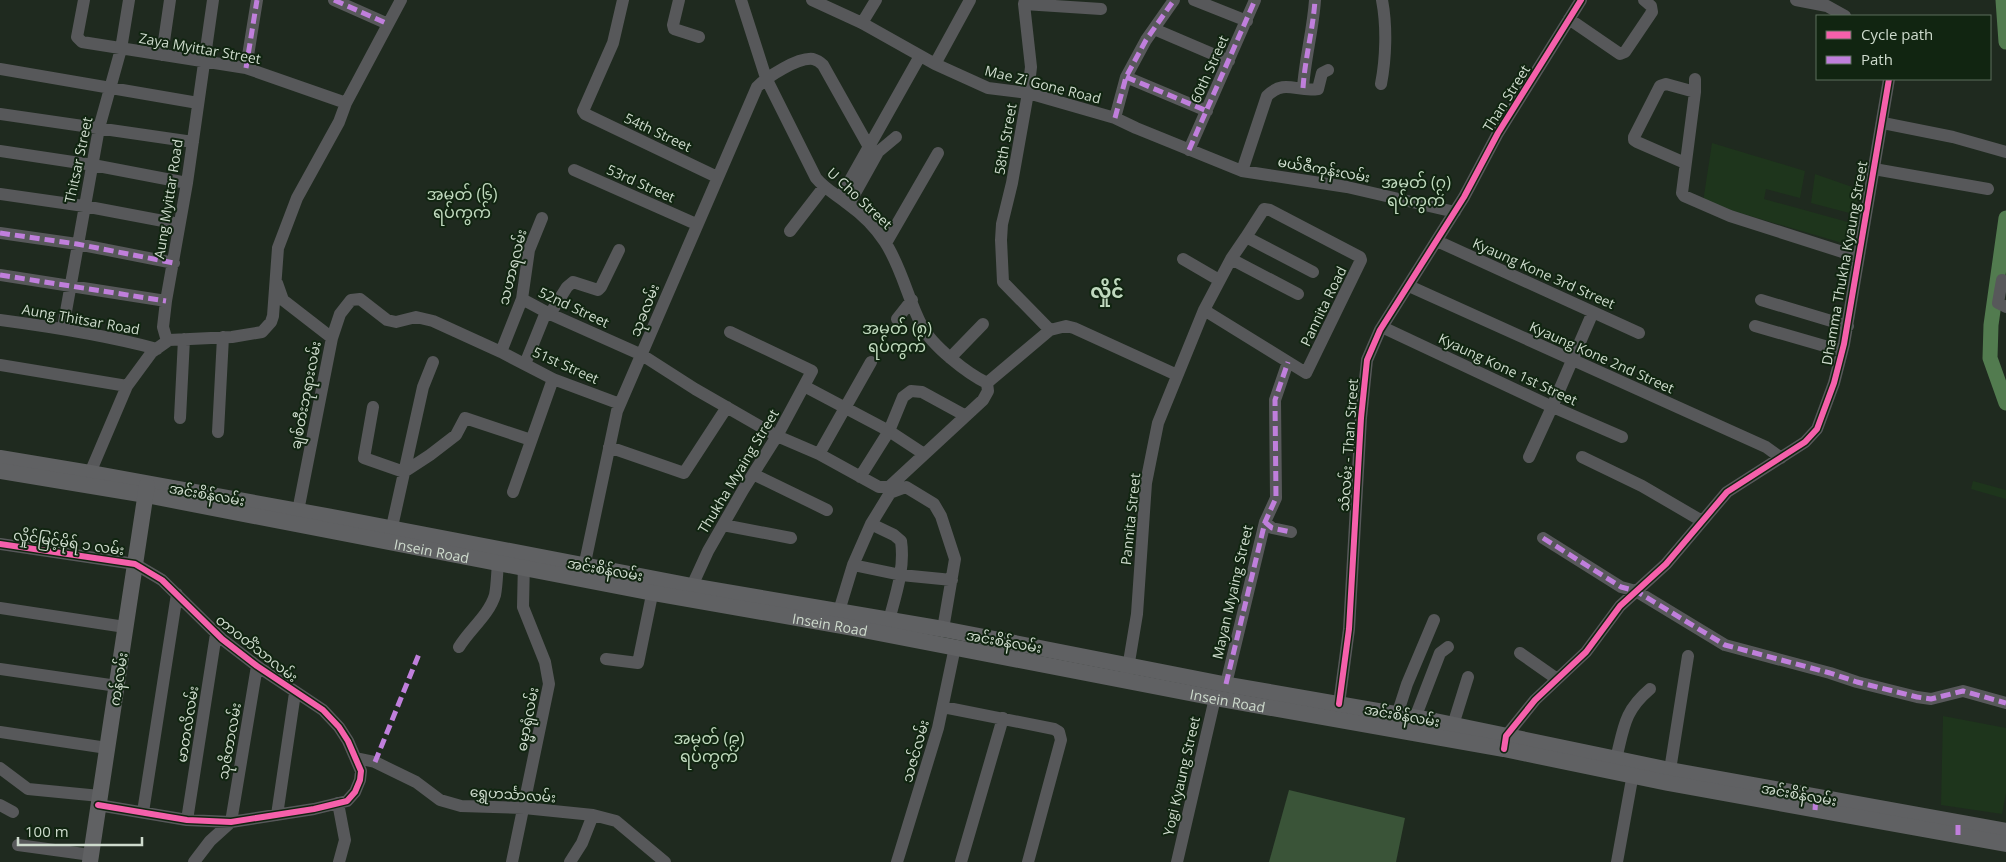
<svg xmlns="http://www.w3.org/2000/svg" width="2006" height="862" font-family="'Open Sans','Noto Sans Myanmar',sans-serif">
<rect width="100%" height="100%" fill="#1f2a1f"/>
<!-- built -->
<path fill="#1e351c" d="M1712 143 1805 171 1800 198 1766 189 1764 199 1855 224 1849 245 1703 202Z
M1815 174 1858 189 1857 215 1811 203Z
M1973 481 2006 490V499L1971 489Z
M1943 716 2006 728V793L2002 814 1941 805Z"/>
<!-- green -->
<path fill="#3a5438" d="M1289 790 1405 818 1396 862H1269Z"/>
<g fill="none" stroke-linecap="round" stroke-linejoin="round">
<!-- river -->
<path stroke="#527b4f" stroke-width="15" d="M2003 0 2006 42
M2006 218 1991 325 1990 358 2006 403"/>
<!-- minor -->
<path stroke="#57585a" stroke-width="12" d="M84 0 77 37 82 42 246 68 346 103
M334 0 388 24
M623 0 613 43 583 111 585 114 717 177
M679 0 673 25 674 29 699 37
M741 0 766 78 816 178C825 189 837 195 848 204 862 214 876 228 885 242 902 268 908 300 922 326 932 346 968 374 987 383
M812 0 862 23 935 64 988 88 1028 93 1115 118 1136 128 1242 171 1347 187 1455 212
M1025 0 1024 4 1031 67 1028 93 1012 183 1002 224 1001 240 1003 282 1050 330
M1194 0 1247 21
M1796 0 1827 6 1845 16
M1024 4 1101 9
M1569 19 1620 54 1625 52 1652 12 1651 6 1644 0
M862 23 876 0
M1154 29 1229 61
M162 55 170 0
M935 64 970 0
M246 68 257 0
M0 69 198 103
M1126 77 1207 111
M1695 79V92L1682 193 1684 196 1730 216 1858 257
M1381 84C1386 58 1387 26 1382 0
M1303 88C1305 58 1313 30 1315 0
M0 114 193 142
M1115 118 1126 77 1146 40 1174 0
M1883 123 1953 137 2006 152
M1189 150 1255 0
M0 151 93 165 187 183
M1685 163 1637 142 1634 140V137L1660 86 1666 84 1695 92
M1874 169 1988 189
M574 170 696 224
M1242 171 1267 96C1285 78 1297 93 1318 89L1322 73 1328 70
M0 194 84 206 179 224
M840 198 920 56
M849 204 878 152 896 137
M790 231 824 187
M0 233 77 244 174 263
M1437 241 1639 333
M886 243 938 153
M1183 259 1219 280
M1231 259 1298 294
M0 275 166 301
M2002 280 1998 303 2006 307
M277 283 283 300 332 338
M1409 286 1766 447 1781 458
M522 299 550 314 642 355 695 389 777 436 819 454 879 487H889L983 400 988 391 987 383
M1761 300 1848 326
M1204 310 1306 373 1361 260 1360 257 1270 210 1264 209 1246 237 1313 272
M550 314 567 287 573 282 598 290 601 287 619 250
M897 319 912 300
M0 320C53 327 105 335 157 349
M1755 326 1842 351
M1382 327 1546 404 1622 437
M63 328 99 128 121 49 129 0
M167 341 163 327 166 301 187 183 213 0
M501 352 522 299 529 250 542 218
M950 358 983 324
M525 364 546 312
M0 365 127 386
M987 383 1050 330 1066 326 1074 328 1177 375
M804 386 889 431 924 454
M373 407 364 458 404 472 430 455 456 435 465 418 531 440
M180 418 184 339
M218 432 223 337
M609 447 684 473 727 407
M819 454 871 362
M1529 457 1552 407 1593 312
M1582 457 1642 486 1702 521
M753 474 827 510
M860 477 889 431 903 397 911 391 922 392 966 416
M88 482 90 473 127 386 152 352 169 340 232 337 262 332 271 322 273 316 278 248 297 198 339 122 346 103 401 0
M513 492 553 379
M298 511 332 338 340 314 351 300 360 299 387 320 396 322 416 317 433 321 501 352 553 379 620 404
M1265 522 1272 528 1291 532
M871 524 894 535 901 541C905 568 896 594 889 620
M723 525 791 538
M390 536 423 387 433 362
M1543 538 1621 587 1636 591 1725 645 1830 673 1857 682 1917 697 1931 699 1963 691 2006 703
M0 544 135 564 162 580 222 639 257 666 323 710 339 727 348 741 361 771 360 780 355 792 347 801 314 809 231 822 187 820 98 805
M853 565 901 575 952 580
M583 572 617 411 757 87C767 77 798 57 813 59 817 60 820 62 823 65L869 147
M692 586 708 551 743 490 777 436 812 371 730 332
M0 608 125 627
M839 611 853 565 871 524 890 493 906 487 934 504 941 516 955 559 943 629
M459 647C469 630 489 615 495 595 497 585 497 573 498 563
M1520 653 1557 679
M606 659 638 663 654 585
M0 669 117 686
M1127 674 1137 614 1146 483 1158 423 1204 310 1231 259 1246 237
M1226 684 1265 522 1276 498 1275 400 1288 362
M1339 704 1349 629 1361 418 1367 360 1380 330 1464 197 1498 133 1581 0
M943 707 1054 729 1059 732 1061 740 1028 862
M1397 715 1407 684 1434 620
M1415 718 1440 653 1448 647
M1453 725 1468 677
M0 732 107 748
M1505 744 1506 736 1535 700 1586 652 1620 606 1666 564 1727 492 1805 442 1817 429 1834 383 1844 344 1889 79
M356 758 375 762 416 782 440 800 461 806 524 808 593 815 616 821 665 862
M1616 759C1624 727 1624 711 1650 689
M0 768 28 789 100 796
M1670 770 1688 656
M338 803 345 840 339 862
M0 805 13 812
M143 812 177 594
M277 815 295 693
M187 820 216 634
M18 845 91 855
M194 862 210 841 231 822 257 666
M512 862 549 684 545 662 523 607 524 561
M570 862 582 843 593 815
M897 862 938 728 955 647
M961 862 1003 718
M1177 862 1215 698
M1617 862 1634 768"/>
<!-- major -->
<g stroke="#606163" stroke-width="16">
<path d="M0 458 90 473 343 519 692 586 943 629 1218 683 1435 721 1670 770 2006 831"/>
<path id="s1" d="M0 471 146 495 653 593 854 628 1215 698 1504 749 1668 783 2006 844"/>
<path d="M90 862 147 485"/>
</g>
<!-- quiet -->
<path stroke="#c07fdc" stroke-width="5" stroke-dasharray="10 5" stroke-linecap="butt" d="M334 0 388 24
M246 68 257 0
M1126 77 1207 111
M1303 88C1305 58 1313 30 1315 0
M1115 118 1126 77 1146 40 1174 0
M1189 150 1255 0
M0 233 77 244 174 263
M0 275 166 301
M1265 522 1272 528 1291 532
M1543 538 1621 587 1636 591 1725 645 1830 673 1857 682 1917 697 1931 699 1963 691 2006 703
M1226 684 1265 522 1276 498 1275 400 1288 362
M375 762 419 654
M1815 810 1816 797
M1958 835V821"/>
<!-- cycleway casing -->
<g stroke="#112511" stroke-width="9">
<path id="cycleway" d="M0 544 135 564 162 580 222 639 257 666 323 710 339 727 348 741 361 771 360 780 355 792 347 801 314 809 231 822 187 820 98 805
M1339 704 1349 629 1361 418 1367 360 1380 330 1464 197 1498 133 1581 0
M1504 749 1506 736 1535 700 1586 652 1620 606 1666 564 1727 492 1805 442 1817 429 1834 383 1844 344 1889 79"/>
</g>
<!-- cycleway -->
<use href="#cycleway" stroke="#f560ab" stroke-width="6"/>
</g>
<g text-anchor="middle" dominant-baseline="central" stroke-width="4" stroke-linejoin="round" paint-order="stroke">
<!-- street labels -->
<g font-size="14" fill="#cedbcd" stroke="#112511">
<text transform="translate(200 48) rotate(10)">Zaya Myittar Street</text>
<text transform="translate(1209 69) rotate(-66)">60th Street</text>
<text transform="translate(1043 84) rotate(14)">Mae Zi Gone Road</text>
<text transform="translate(1506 98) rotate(-58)">Than Street</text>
<text transform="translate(658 132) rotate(25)">54th Street</text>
<text transform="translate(1005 139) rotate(-80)">58th Street</text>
<text transform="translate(78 160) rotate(-78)">Thitsar Street</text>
<text transform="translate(1324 169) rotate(10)">မယ်ဇီကုန်းလမ်း</text>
<text transform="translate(641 183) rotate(24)">53rd Street</text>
<text transform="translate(860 198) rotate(43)">U Cho Street</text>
<text transform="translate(168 199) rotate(-81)">Aung Myittar Road</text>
<text transform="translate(1844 263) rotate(-80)">Dhamma Thukha Kyaung Street</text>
<text transform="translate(512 267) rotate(-76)">သဟာရလမ်း</text>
<text transform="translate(1544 273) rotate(24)">Kyaung Kone 3rd Street</text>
<text transform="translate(1323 306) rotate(-64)">Pannita Road</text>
<text transform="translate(574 307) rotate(25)">52nd Street</text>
<text transform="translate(644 310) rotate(-68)">သုခလမ်း</text>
<text transform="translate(81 319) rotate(10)">Aung Thitsar Road</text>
<text transform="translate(1602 357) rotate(24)">Kyaung Kone 2nd Street</text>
<text transform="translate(566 365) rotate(24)">51st Street</text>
<text transform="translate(1508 369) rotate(25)">Kyaung Kone 1st Street</text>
<text transform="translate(305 395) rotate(-79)">ချစ်တီးဘုရားလမ်း</text>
<text transform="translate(1348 445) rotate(-86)">သံလမ်း - Than Street</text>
<text transform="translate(738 471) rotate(-59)">Thukha Myaing Street</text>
<text transform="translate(207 494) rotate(10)">အင်းစိန်လမ်း</text>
<text transform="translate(1130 519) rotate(-84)">Pannita Street</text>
<text transform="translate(69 542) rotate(8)">လှိုင်မြင့်မိုရ် ၁ လမ်း</text>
<text stroke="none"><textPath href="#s1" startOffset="439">Insein Road</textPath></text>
<text transform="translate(605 569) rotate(10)">အင်းစိန်လမ်း</text>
<text transform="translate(1232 592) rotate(-77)">Mayan Myaing Street</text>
<text stroke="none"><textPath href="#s1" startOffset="844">Insein Road</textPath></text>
<text transform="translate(1004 641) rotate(10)">အင်းစိန်လမ်း</text>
<text transform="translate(257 648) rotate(38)">တာဝတိံသာလမ်း</text>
<text transform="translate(118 679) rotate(-81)">ကန်လမ်း</text>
<text stroke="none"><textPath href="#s1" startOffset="1249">Insein Road</textPath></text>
<text transform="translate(1402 715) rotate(10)">အင်းစိန်လမ်း</text>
<text transform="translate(527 719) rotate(-79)">ဓမ္မာရုံလမ်း</text>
<text transform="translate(187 724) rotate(-81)">မာတလိလမ်း</text>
<text transform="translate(229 741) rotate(-80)">သုဇိတာလမ်း</text>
<text transform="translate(915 751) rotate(-74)">သဇင်လမ်း</text>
<text transform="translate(1181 776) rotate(-77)">Yogi Kyaung Street</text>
<text transform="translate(513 794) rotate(4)">ရွှေဟင်္သာလမ်း</text>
<text transform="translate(1799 794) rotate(10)">အင်းစိန်လမ်း</text>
</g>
<!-- quarter labels -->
<g font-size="16" fill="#c0d9be" stroke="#112511">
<text x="1416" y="182">အမှတ် (၇)<tspan x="1416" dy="18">ရပ်ကွက်</tspan></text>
<text x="462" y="194">အမှတ် (၆)<tspan x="462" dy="18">ရပ်ကွက်</tspan></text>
<text x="897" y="328">အမှတ် (၈)<tspan x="897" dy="18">ရပ်ကွက်</tspan></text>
<text x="709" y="738">အမှတ် (၉)<tspan x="709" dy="18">ရပ်ကွက်</tspan></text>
</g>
<!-- district labels -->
<g font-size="19" font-weight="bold" fill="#c0d9be" stroke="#112511">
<text x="1107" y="291">လှိုင်</text>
</g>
</g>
<!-- legend -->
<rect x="1816" y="15" width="175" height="65" fill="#112511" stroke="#5d6e5c"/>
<rect x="1826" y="31" width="25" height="8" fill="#f560ab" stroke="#5d6e5c"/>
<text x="1861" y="40" font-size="15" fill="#cedbcd">Cycle path</text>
<rect x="1826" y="56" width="25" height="8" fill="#c07fdc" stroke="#5d6e5c"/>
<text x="1861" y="65" font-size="15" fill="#cedbcd">Path</text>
<!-- scale -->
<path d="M18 837v8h124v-8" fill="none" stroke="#cedbcd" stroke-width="2.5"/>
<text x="25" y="837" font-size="15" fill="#cedbcd" stroke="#112511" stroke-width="4" paint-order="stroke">100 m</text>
</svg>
